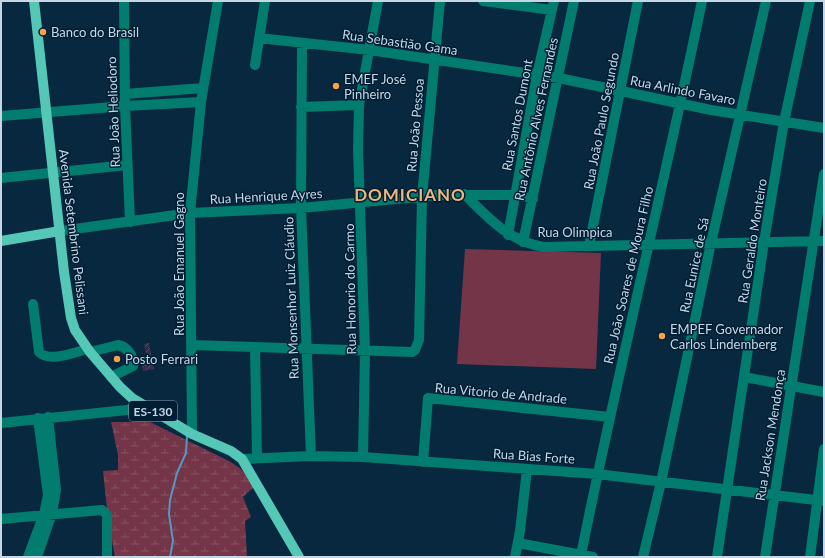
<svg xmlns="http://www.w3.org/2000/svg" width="825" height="558" font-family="Lato,sans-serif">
<defs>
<pattern id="wetland-marsh" width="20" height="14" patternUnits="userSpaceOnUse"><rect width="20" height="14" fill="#743548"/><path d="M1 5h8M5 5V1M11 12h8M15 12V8" fill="none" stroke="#865262"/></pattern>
<pattern id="building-hatch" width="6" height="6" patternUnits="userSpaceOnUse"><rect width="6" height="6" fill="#3a2d4c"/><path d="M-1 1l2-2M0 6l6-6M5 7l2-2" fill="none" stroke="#554b66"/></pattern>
</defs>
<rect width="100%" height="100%" fill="#07283e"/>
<!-- wetland -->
<path fill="url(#wetland-marsh)" d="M111 422H150L229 461 241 469 255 486 243 497 251 517 245 521 247 557H115L108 519 103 471 118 470V455Z"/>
<!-- pitch -->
<path fill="#743548" d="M465 249 601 253 596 369 457 364Z"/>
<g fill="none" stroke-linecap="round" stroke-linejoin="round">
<!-- stream -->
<path stroke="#5697c3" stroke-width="2" d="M170 557 173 541 169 514 170 500 177 473 186 453 187 436"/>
</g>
<!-- building -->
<path fill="url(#building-hatch)" d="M149 343 154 369 143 371 141 359 147 358 144 344Z"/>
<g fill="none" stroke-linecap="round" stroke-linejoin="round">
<!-- minor -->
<path stroke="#027c6f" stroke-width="10" d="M124 1 125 106 130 222
M483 1 552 10
M259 38 369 50 559 78 711 110 824 128
M302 43 301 208 311 456
M255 65 265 1
M125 94 203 88
M301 107 359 105
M1 116 125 106 201 102
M1 178 127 165
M464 194C489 218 508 241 544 247L824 241
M60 231 190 213 301 208 438 195H516L533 199
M508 235 537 75 554 1
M523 242 574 1
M589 246 638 1
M33 304 39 352C49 363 75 352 87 349
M191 345 412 352 415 350 419 340 422 197 440 1
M255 348 257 458
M90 352 118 345C127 347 132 355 134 363L133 366 111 377
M744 377 824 392
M1 423 146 408
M192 434 190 213 201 102 218 1
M363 457 365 351 358 150 359 105 378 1
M242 459 311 456 363 457 597 474 824 501
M423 462 428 398 610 417
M1 519 102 510 107 515V557
M518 543 593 557
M581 555C618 370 664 186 702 1
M28 557 44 514 48 495 38 418
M37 557 52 513 56 490 48 417
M515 557 520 531 527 469
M643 557 661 482 711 243 766 1
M717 557 764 242 784 122 810 1
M765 557 824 174
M810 557 824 449"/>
<!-- major -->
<path stroke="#55c7b6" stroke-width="10" d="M34 1 64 272 71 318 75 330 90 352 120 387 132 398 192 434 231 451 242 459 299 557
M1 241 60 231"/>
</g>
<!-- markers -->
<g fill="#f8a14a" stroke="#001e33" stroke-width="1.5">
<circle cx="43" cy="32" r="4"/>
<circle cx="336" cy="86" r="4"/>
<circle cx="662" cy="336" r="4"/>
<circle cx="117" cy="359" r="4"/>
</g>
<g text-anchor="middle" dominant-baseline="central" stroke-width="3" stroke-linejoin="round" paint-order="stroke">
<!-- shield labels -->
<rect fill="#001e33" stroke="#8aa0b0" stroke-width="1" x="129" y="401" width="48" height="20" rx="3"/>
<g font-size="12" font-weight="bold" fill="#c5d7e5">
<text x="153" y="411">ES-130</text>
</g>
<!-- poi labels -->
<g font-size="13" fill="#c5d7e5" stroke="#001e33" text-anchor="start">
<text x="51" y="32">Banco do Brasil</text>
<text x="344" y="79">EMEF José<tspan x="344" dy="15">Pinheiro</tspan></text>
<text x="670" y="329">EMPEF Governador<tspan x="670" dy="15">Carlos Lindemberg</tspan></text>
<text x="125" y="359">Posto Ferrari</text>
</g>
<!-- street labels -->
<g font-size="13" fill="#c5d7e5" stroke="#001e33">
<text transform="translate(400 42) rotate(8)">Rua Sebastião Gama</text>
<text transform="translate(683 90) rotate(11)">Rua Arlindo Favaro</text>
<text transform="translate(113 112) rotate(-92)">Rua João Heliodoro</text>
<text transform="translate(517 115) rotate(-79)">Rua Santos Dumont</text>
<text transform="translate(536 119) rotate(-78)">Rua Antônio Alves Fernandes</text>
<text transform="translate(601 121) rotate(-79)">Rua João Paulo Segundo</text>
<text transform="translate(415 125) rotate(-85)">Rua João Pessoa</text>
<text transform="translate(266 196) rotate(-3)">Rua Henrique Ayres</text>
<text transform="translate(74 232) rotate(83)">Avenida Setembrino Pelissani</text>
<text x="575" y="232">Rua Olimpica</text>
<text transform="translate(752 241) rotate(-81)">Rua Geraldo Monteiro</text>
<text transform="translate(179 264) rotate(-90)">Rua João Emanuel Gagno</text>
<text transform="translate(694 265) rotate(-78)">Rua Eunice de Sá</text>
<text transform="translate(628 275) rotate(-77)">Rua João Soares de Moura Filho</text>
<text transform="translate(350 289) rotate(-91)">Rua Honorio do Carmo</text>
<text transform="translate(291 298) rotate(-92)">Rua Monsenhor Luiz Cláudio</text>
<text transform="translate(501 393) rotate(5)">Rua Vitorio de Andrade</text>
<text transform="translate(770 435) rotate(-81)">Rua Jackson Mendonça</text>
<text transform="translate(534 456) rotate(4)">Rua Bias Forte</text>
</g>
<!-- district labels -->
<g font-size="17" font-weight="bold" letter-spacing="1" fill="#f1b47d" stroke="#001e33">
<text x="410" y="194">DOMICIANO</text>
</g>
</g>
<!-- border -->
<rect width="825" height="558" fill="none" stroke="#c5d7e5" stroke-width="4"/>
</svg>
